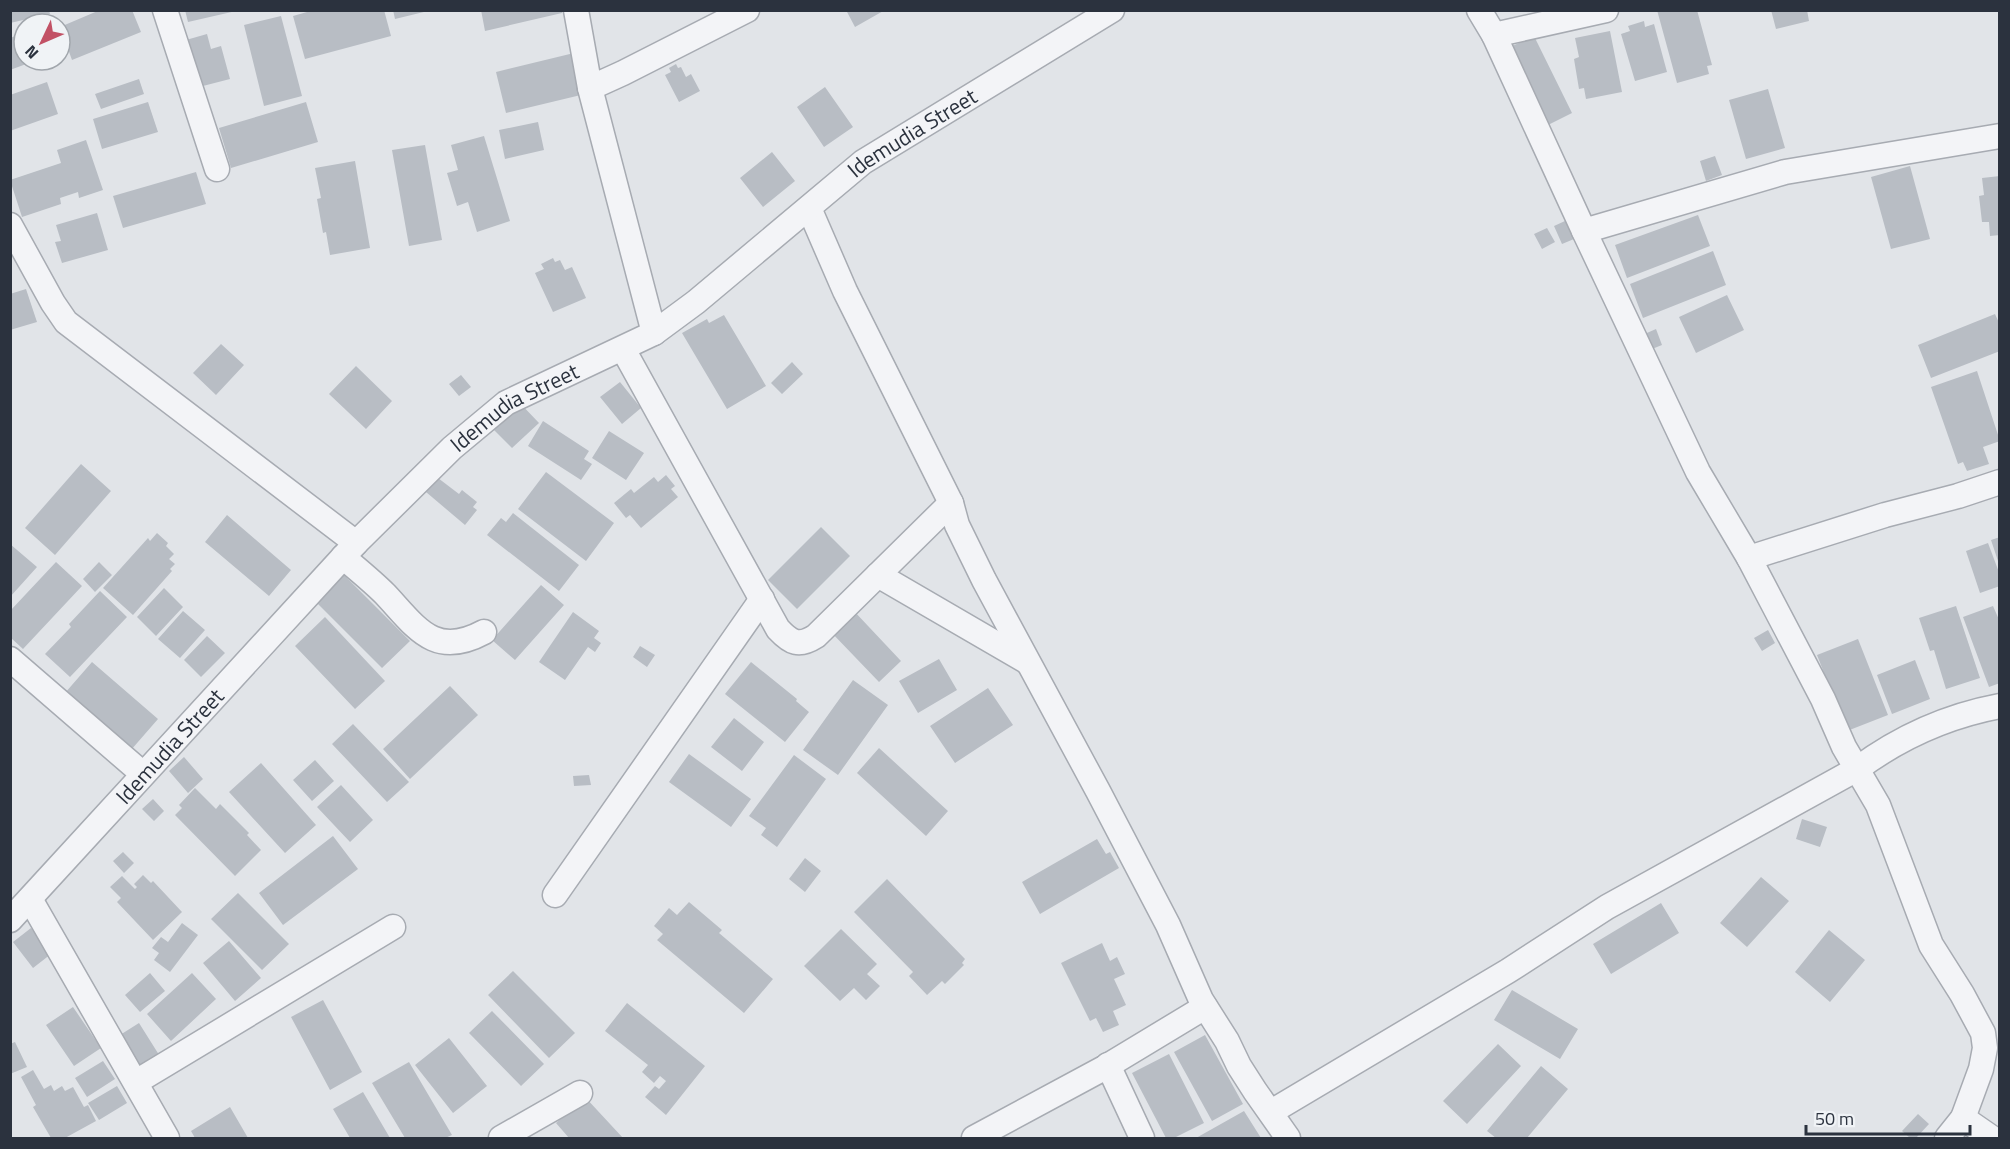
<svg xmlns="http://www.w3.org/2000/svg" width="2010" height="1149" font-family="'Titillium Web',sans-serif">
<rect width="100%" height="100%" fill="#e1e4e8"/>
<!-- building -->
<path fill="#b8bdc4" d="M10 10H49L50 14 10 23Z
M100 10H132L141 32 72 60 60 27Z
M185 10H236V11L188 22Z
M314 10H384L391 36 305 59 293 16Z
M393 10H428V11L395 19Z
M481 10H562V13L485 31Z
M846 10H885L855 27Z
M1657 10H1697L1712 65 1707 66 1709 74 1677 83Z
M1771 10H1807L1809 21 1776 29Z
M281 16 302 96 264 106 244 25Z
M1644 21 1645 27 1654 24 1667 72 1635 81 1621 34 1630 31 1628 26Z
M1610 31 1622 92 1586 99 1584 88 1579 89 1574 59 1579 57 1575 38Z
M24 33V60H37L10 70V38Z
M207 34 211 49 221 46 230 79 199 87 186 40Z
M1534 36 1572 113 1546 126 1508 48Z
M574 53 585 94 506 113 496 72Z
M676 64 678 68 681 67 686 77 691 74 700 91 679 102 665 75 671 72 669 68Z
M139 79 144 94 101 109 95 94Z
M47 82 58 114 10 131V95Z
M825 87 853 127 824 147 797 107Z
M1768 89 1785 148 1746 159 1729 100Z
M148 102 158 132 102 149 93 119Z
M306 102 318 142 231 168 219 128Z
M538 122 544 150 505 159 499 130Z
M484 136 510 221 477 232 468 202 457 206 447 173 458 170 451 145Z
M86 140 103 190 79 198 78 192 60 198 61 204 22 217 10 180 61 163 57 150Z
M425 145 442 240 409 246 392 150Z
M772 152 795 181 763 207 740 178Z
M1715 156 1722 175 1706 181 1700 161Z
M355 161 370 248 330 255 326 232 323 233 317 199 321 198 315 168Z
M1910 166 1930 239 1891 249 1871 177Z
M196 172 206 204 123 228 113 196Z
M2000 176V235L1990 236 1989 222H1982L1979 196 1984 195 1982 178Z
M97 213 108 250 62 263 55 242 61 241 56 225Z
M1698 215 1710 246 1627 278 1615 245Z
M1565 221 1574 239 1562 244 1554 226Z
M1547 228 1555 242 1542 249 1534 234Z
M1713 251 1726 285 1643 318 1630 284Z
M553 258 555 262 560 260 565 270 572 267 586 298 553 312 535 273 544 269 541 264Z
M26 289 37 322 10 330V294Z
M1727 295 1744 330 1696 353 1679 317Z
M1995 314 2000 325V351L1931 378 1918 345Z
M724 315 766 386 727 409 682 333 707 319 709 323Z
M1656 329 1662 345 1647 351 1640 336Z
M221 344 244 365 216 395 193 373Z
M792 362 803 374 782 394 771 383Z
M356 366 392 401 366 429 329 394Z
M1977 371 2000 441 1983 447 1989 464 1967 471 1963 462 1958 464 1931 387Z
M461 375 471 387 459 396 449 384Z
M620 382 641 408 622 424 600 397Z
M518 401 539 423 512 448 491 427Z
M543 421 589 451 584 459 592 464 581 480 528 446Z
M609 431 644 453 626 480 592 458Z
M81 464 111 491 55 555 25 528Z
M546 472 614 523 586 561 518 509Z
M666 475 675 486 671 489 678 497 641 528 630 515 626 518 614 503 631 489 634 493 654 477 658 482Z
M438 478 459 494 462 490 477 502 473 507 477 510 465 525 426 492Z
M513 513 579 565 559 591 487 535 501 518 506 522Z
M227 515 291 570 269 596 205 542Z
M821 527 850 556 797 609 768 580Z
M157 533 168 543 166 546 174 554 169 559 175 564 170 569 172 571 133 615 103 588 148 538 150 541Z
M2000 537V564H1999L1991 540Z
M1988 543 2000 575V586L1980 593 1966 551Z
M10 544 37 567 10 597Z
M56 562 82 586 23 649 10 637V611Z
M99 562 112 575 95 592 83 579Z
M342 573 410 641 382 668 315 601Z
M541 585 564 605 515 660 492 640Z
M164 588 183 607 156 636 137 617Z
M100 591 127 617 70 677 45 654 71 627 69 624Z
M1956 606 1980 678 1946 689 1934 650 1930 651 1919 618Z
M1993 606 2000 622V683L1989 687 1963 617Z
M853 610 901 661 879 682 830 631Z
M183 611 205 630 180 658 158 639Z
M573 612 599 631 594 638 601 643 595 652 588 647 565 680 539 662Z
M325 617 385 681 355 709 295 646Z
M1768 630 1775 643 1762 651 1754 638Z
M207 636 225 653 201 677 184 660Z
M1858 639 1888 715 1847 731 1817 655Z
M640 646 655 655 647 667 633 657Z
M939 659 957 690 918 713 899 681Z
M1915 660 1930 699 1892 714 1877 675Z
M92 662 158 719 131 750 65 693Z
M751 662 797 699 796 701 809 712 785 742 725 694Z
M853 680 888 705 838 775 803 750Z
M450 686 478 715 410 779 383 749Z
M988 688 1013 725 955 763 930 726Z
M734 718 764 742 742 771 711 747Z
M353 724 409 782 387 802 332 744Z
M879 748 948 811 926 836 857 773Z
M689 754 751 799 731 827 669 782Z
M794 755 826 779 777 847 761 835 766 828 749 816Z
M184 757 203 779 188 793 169 771Z
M315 760 334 781 312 801 293 780Z
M261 763 316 825 285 853 229 792Z
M589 775 591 785 574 786 573 776Z
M341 785 373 820 350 842 317 807Z
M195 788 216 809 220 804 249 833 247 835 261 850 235 876 175 815 182 808 179 805Z
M153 799 164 811 154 821 142 809Z
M1802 819 1827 827 1820 847 1796 839Z
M333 836 358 869 283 925 259 893Z
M1097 839 1106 854 1110 852 1119 868 1040 914 1022 882Z
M123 852 134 863 124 873 113 861Z
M805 858 821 871 805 892 789 879Z
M143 875 151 883 153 881 182 912 153 940 117 902 121 898 110 887 122 876 135 889 137 887 134 884Z
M1761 877 1789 901 1747 947 1720 923Z
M887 879 965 959 962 963 964 965 945 984 942 981 927 995 909 976 913 972 854 912Z
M238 893 289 944 262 970 211 919Z
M689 902 722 930 719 933 773 979 744 1013 657 940 663 934 654 926 669 908 677 915Z
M1661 903 1679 933 1611 974 1593 944Z
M182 923 198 935 170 972 154 960 159 953 152 948 161 937 168 942Z
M31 928 51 954 33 968 13 942Z
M841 929 877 964 867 974 880 986 866 1000 854 988 840 1001 804 966Z
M1829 930 1865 960 1830 1002 1795 972Z
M229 941 261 978 235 1001 203 963Z
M1102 943 1110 961 1117 957 1125 974 1114 979 1126 1005 1113 1011 1119 1025 1103 1032 1096 1018 1090 1021 1061 963Z
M513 971 575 1033 549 1058 488 995Z
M150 973 165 991 140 1012 125 995Z
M192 973 216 999 171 1041 147 1014Z
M1512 990 1578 1029 1560 1059 1494 1020Z
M323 1000 362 1072 330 1090 291 1017Z
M627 1003 705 1066 666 1115 645 1097 655 1086 659 1089 666 1081 660 1076 654 1083 642 1072 648 1065 605 1031Z
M73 1007 101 1048 74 1066 46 1025Z
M492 1011 544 1064 521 1086 469 1033Z
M139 1023 161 1058 141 1070 120 1035Z
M1205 1035 1243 1104 1212 1121 1174 1052Z
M449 1038 487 1086 453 1113 415 1065Z
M15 1042 27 1067 10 1074V1044Z
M1498 1044 1521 1066 1467 1124 1443 1101Z
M1169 1054 1204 1123 1174 1138H1166L1132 1073Z
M103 1061 115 1079 87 1097 75 1078Z
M409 1062 452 1135 445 1138H405L372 1083Z
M1541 1066 1568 1089 1527 1138H1496L1487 1131Z
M33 1070 44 1089 51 1085 54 1091 62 1086 65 1091 73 1087 84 1107 88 1105 96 1121 65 1138H51L33 1107 36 1105 21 1077Z
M117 1086 127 1103 99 1120 88 1103Z
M363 1092 390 1138H350L333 1109Z
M585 1097 623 1138H569L556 1123Z
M230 1107 248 1138H195L191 1131Z
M1244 1111 1261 1138H1196Z
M1918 1114 1929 1124 1916 1138H1910L1902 1131Z"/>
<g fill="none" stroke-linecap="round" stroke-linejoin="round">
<!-- minor casing -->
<g stroke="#a7abb2" stroke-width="27">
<g id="minor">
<path d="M165 10 217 169"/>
<path d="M576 10 590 88 623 73 747 10"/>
<path d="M1479 10 1494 35 1606 10"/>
<path d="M1494 35 1584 231 1785 172 2000 136"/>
<path d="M590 88 654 333"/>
<path d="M809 208 845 291 951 503"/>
<path d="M10 225 53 303 66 322 356 543"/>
<path d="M1584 231 1698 472 1749 558 1823 699 1844 747 1878 805 1931 945 1962 994 1983 1033 1985 1048 1981 1069 1963 1118"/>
<path d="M623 349 778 629C791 643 799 647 816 636L951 503 957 525 984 580 1098 791 1168 925 1201 1000 1227 1041 1239 1066 1255 1091 1288 1138"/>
<path d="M343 557C357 569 372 581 385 594 416 627 434 659 484 632"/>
<path d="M1749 558 1885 515 1958 496 2000 482"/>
<path d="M878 575 1026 661"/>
<path d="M10 659 143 774"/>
<path d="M555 895 762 599"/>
<path d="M30 899 167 1138"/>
<path id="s1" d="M10 920 356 543 452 448 506 403 654 333 696 302 863 162 1112 10"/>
<path d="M1108 1065 1142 1138"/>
<path d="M136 1082 393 927"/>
<path d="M1271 1112 1508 971 1607 907 1857 769C1900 737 1947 716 2000 706"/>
<path d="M501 1138 580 1093"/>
<path d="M974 1138 1104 1068 1205 1007"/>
<path d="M1947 1138 1963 1118 1992 1138"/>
</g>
</g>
<!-- minor -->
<use href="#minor" stroke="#f3f4f7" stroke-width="24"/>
</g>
<g text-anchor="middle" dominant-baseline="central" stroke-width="4.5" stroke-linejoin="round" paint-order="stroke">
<!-- street labels -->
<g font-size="22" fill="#2b323e" stroke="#f0f3f6">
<text stroke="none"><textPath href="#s1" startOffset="1208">Idemudia Street</textPath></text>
<text stroke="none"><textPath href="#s1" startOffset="722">Idemudia Street</textPath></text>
<text stroke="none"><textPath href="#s1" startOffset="236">Idemudia Street</textPath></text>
</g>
</g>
<!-- border -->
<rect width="2010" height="1149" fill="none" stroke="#2b323e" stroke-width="24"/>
<!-- north arrow -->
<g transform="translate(42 42) rotate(226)"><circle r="28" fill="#f0f3f6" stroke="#a1a6ac" stroke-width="1.5"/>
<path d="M0-4.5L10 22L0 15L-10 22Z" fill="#c25165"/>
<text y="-9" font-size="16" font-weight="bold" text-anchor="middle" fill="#2b323e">N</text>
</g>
<!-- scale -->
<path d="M1806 1125v9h164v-9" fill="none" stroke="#2b323e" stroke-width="3"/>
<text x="1815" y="1125" font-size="18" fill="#2b323e" stroke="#f0f3f6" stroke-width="4.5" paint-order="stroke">50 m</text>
</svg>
